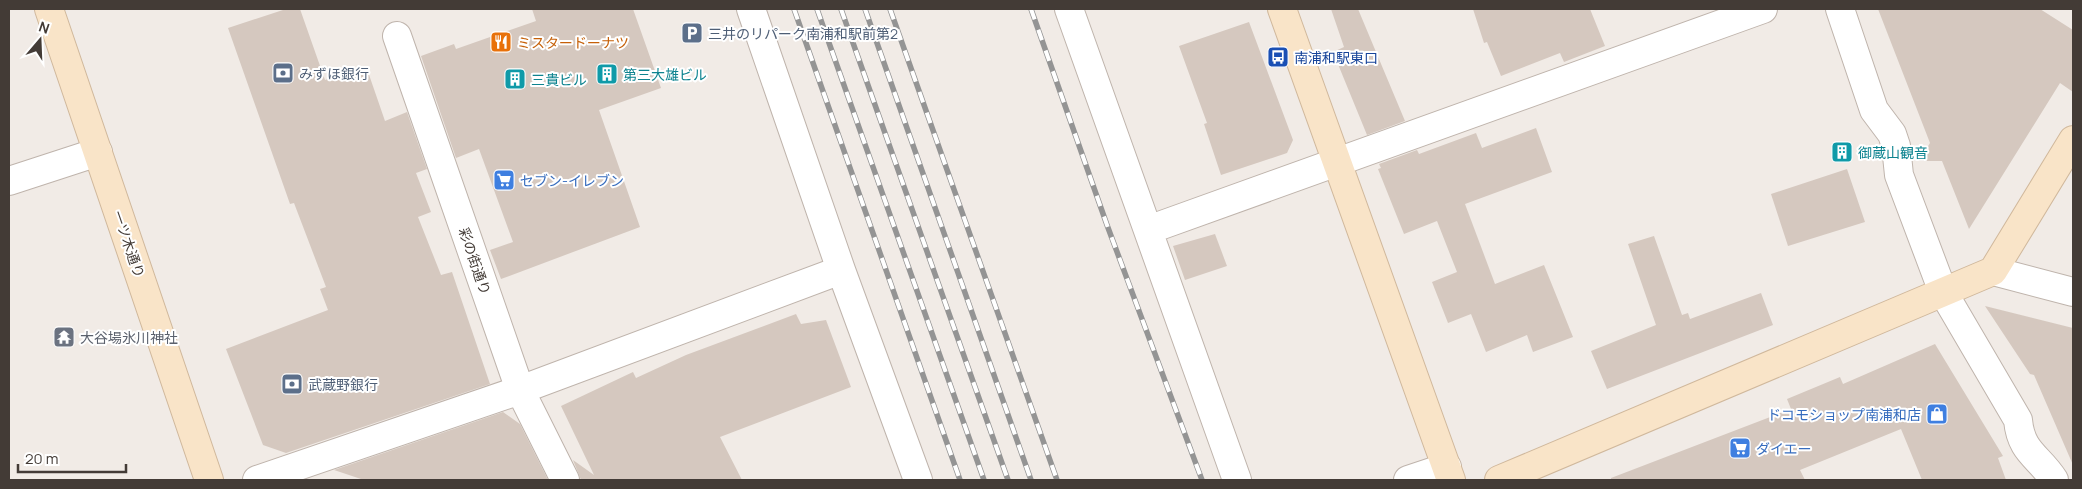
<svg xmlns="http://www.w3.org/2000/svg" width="2082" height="489" font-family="Manrope,'Noto Sans JP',sans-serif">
<rect width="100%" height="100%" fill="#f1ebe6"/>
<!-- building -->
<path fill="#d5c8bf" d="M286 9H300L325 80 366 66 385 121 407 112 427 169 416 173 431 212 418 217 441 275 452 272 490 384 286 453 263 445 226 349 328 310 320 289 326 287 294 203 290 204 228 28Z
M532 9H633L661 88 599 110 640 227 501 279 490 250 513 242 479 149 456 158 421 56 454 44 456 49 536 21Z
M1331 9H1358L1405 121 1367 135 1333 52 1344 47Z
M1473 9H1590L1605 46 1564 62 1560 53 1501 76 1487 42 1484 43Z
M1878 9H2040L2073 30V92L2060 83 1969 229 1942 161H1919L1930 143Z
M1249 22 1293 140 1287 153 1221 175 1204 124 1207 123 1179 46Z
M1536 128 1552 172 1465 204 1495 284 1544 265 1573 337 1533 352 1527 335 1486 352 1471 314 1448 323 1432 282 1457 272 1437 221 1404 234 1378 169 1381 168 1379 164 1417 150 1419 154 1476 133 1482 148Z
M1847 169 1865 222 1788 246 1771 194Z
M1215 234 1227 266 1185 280 1173 246Z
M1654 236 1682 315 1688 313 1690 319 1761 293 1773 325 1607 389 1591 351 1656 325 1628 244Z
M1985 306 2073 328V465L2034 375 2030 374Z
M796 314 801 324 826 320 851 387 720 437 742 480H581L573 460 594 475 561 406 633 372 636 378 686 355Z
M1935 344 2003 456 1998 458 2006 480H1922L1901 429 1800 470 1805 480H1611V478L1791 409 1787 399 1840 377 1843 384Z
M503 412 520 424 548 480H364L334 470Z"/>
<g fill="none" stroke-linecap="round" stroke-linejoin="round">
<!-- street casing -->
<g stroke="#bfb4ac" stroke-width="30">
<path id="street" d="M751 9 841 270 918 480
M1069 9 1237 480
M1840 9 1874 110 1892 134 1896 146 1899 175 1943 292 2018 420C2021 453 2039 456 2054 480
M397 36 520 390 565 480
M9 181 98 152
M1148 230 1763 9
M1993 271 2073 292
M257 480 520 390 841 270
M1408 480 1447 467"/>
</g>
<!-- secondary casing -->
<g stroke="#d0b89c" stroke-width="30">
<path id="secondary" d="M49 9 209 480
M1282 9 1451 480
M1499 480 1993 271 2073 140"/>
</g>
<!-- street -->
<use href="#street" stroke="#fff" stroke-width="28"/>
<!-- secondary -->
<use href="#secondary" stroke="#f9e4c8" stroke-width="28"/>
<!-- rail casing -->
<g stroke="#949494" stroke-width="5.5">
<path id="rail" d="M794 9 960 480
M817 9 984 480
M841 9 1008 480
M865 9 1031 480
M890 9 1057 480
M1031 9 1107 225 1202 480"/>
</g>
<!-- rail -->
<use href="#rail" stroke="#fff" stroke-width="4" stroke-dasharray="11" stroke-linecap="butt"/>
</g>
<!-- icons -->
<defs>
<g id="parking-square" transform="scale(1.125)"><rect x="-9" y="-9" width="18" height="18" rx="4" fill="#5c6f8a" stroke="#fff"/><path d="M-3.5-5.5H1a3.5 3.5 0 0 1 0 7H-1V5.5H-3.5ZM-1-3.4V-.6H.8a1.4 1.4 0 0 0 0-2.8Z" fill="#fff"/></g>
<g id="restaurant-square" transform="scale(1.125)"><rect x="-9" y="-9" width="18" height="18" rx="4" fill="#e8710a" stroke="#fff"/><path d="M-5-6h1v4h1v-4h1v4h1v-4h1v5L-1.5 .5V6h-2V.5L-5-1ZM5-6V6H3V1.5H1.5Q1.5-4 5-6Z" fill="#fff"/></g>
<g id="bus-square" transform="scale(1.125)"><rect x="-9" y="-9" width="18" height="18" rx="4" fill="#1a4fb4" stroke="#fff"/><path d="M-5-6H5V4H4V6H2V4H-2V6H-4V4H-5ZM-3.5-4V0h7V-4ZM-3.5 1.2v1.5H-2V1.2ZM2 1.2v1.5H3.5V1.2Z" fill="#fff"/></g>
<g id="bank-square" transform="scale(1.125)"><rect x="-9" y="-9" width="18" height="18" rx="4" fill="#5c6f8a" stroke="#fff"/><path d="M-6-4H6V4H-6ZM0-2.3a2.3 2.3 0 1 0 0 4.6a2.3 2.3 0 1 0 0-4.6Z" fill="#fff"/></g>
<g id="building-square" transform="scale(1.125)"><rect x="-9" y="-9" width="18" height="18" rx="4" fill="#0f9aa8" stroke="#fff"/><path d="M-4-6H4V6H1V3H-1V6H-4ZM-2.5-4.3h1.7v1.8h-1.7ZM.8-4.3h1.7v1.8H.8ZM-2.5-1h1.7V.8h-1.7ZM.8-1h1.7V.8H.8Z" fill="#fff"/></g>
<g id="supermarket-square" transform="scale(1.125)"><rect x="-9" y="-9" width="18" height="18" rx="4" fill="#3f7fe0" stroke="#fff"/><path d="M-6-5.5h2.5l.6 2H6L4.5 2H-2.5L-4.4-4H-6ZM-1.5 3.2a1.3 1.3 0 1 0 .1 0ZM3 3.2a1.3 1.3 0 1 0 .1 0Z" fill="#fff"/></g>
<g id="temple-square" transform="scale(1.125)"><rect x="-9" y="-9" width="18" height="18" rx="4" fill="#6b7280" stroke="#fff"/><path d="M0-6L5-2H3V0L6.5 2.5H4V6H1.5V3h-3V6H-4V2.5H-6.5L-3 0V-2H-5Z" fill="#fff"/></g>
<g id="shop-square" transform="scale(1.125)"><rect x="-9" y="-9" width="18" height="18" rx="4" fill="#3f7fe0" stroke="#fff"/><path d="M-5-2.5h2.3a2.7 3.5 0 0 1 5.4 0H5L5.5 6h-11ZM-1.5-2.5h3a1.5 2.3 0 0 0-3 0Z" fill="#fff"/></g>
</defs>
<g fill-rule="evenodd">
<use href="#parking-square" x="692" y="33"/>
<use href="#restaurant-square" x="501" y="42"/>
<use href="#bus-square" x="1278" y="57"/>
<use href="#bank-square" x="283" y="73"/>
<use href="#building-square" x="607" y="74"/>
<use href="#building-square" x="515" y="79"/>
<use href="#building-square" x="1842" y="152"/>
<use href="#supermarket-square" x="504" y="180"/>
<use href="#temple-square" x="64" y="337"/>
<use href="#bank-square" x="292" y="384"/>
<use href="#shop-square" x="1937" y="414"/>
<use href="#supermarket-square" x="1740" y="448"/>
</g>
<g text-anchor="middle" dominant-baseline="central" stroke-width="4" stroke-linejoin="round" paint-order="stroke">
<!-- service labels -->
<g font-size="14" fill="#4e5e75" stroke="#fff" text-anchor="start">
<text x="708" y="33">三井のリパーク南浦和駅前第2</text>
<text x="299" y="73">みずほ銀行</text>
<text x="308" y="384">武蔵野銀行</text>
</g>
<!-- food labels -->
<g font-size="14" fill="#c56008" stroke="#fff" text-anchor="start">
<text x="517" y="42">ミスタードーナツ</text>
</g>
<!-- transit labels -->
<g font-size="14" fill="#164399" stroke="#fff" text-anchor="start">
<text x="1294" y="57">南浦和駅東口</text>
</g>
<!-- culture labels -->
<g font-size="14" fill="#0d838f" stroke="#fff" text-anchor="start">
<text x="623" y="74">第三大雄ビル</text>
<text x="531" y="79">三貴ビル</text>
<text x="1858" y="152">御蔵山観音</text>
</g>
<!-- shop labels -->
<g font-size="14" fill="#366cbe" stroke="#fff" text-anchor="start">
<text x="520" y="180">セブン-イレブン</text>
<text x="1921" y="414" text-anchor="end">ドコモショップ南浦和店</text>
<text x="1756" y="448">ダイエー</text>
</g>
<!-- street labels -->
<g font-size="14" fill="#433b36" stroke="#fff">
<text transform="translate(129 244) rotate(71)">一ツ木通り</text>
<text transform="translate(475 261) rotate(71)">彩の街通り</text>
</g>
<!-- worship labels -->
<g font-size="14" fill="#5b616d" stroke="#fff" text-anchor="start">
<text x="80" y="337">大谷場氷川神社</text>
</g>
</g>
<!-- border -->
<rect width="2082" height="489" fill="none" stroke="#433b36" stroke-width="20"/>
<!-- north arrow -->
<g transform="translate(40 40) rotate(19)" stroke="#ffffff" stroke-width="4" paint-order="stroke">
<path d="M0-4L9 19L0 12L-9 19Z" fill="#433b36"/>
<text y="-8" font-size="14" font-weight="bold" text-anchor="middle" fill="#433b36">N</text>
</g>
<!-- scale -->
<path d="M18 464v8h108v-8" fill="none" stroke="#433b36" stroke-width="2.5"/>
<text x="25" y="464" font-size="15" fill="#433b36" stroke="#ffffff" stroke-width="4" paint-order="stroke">20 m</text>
</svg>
